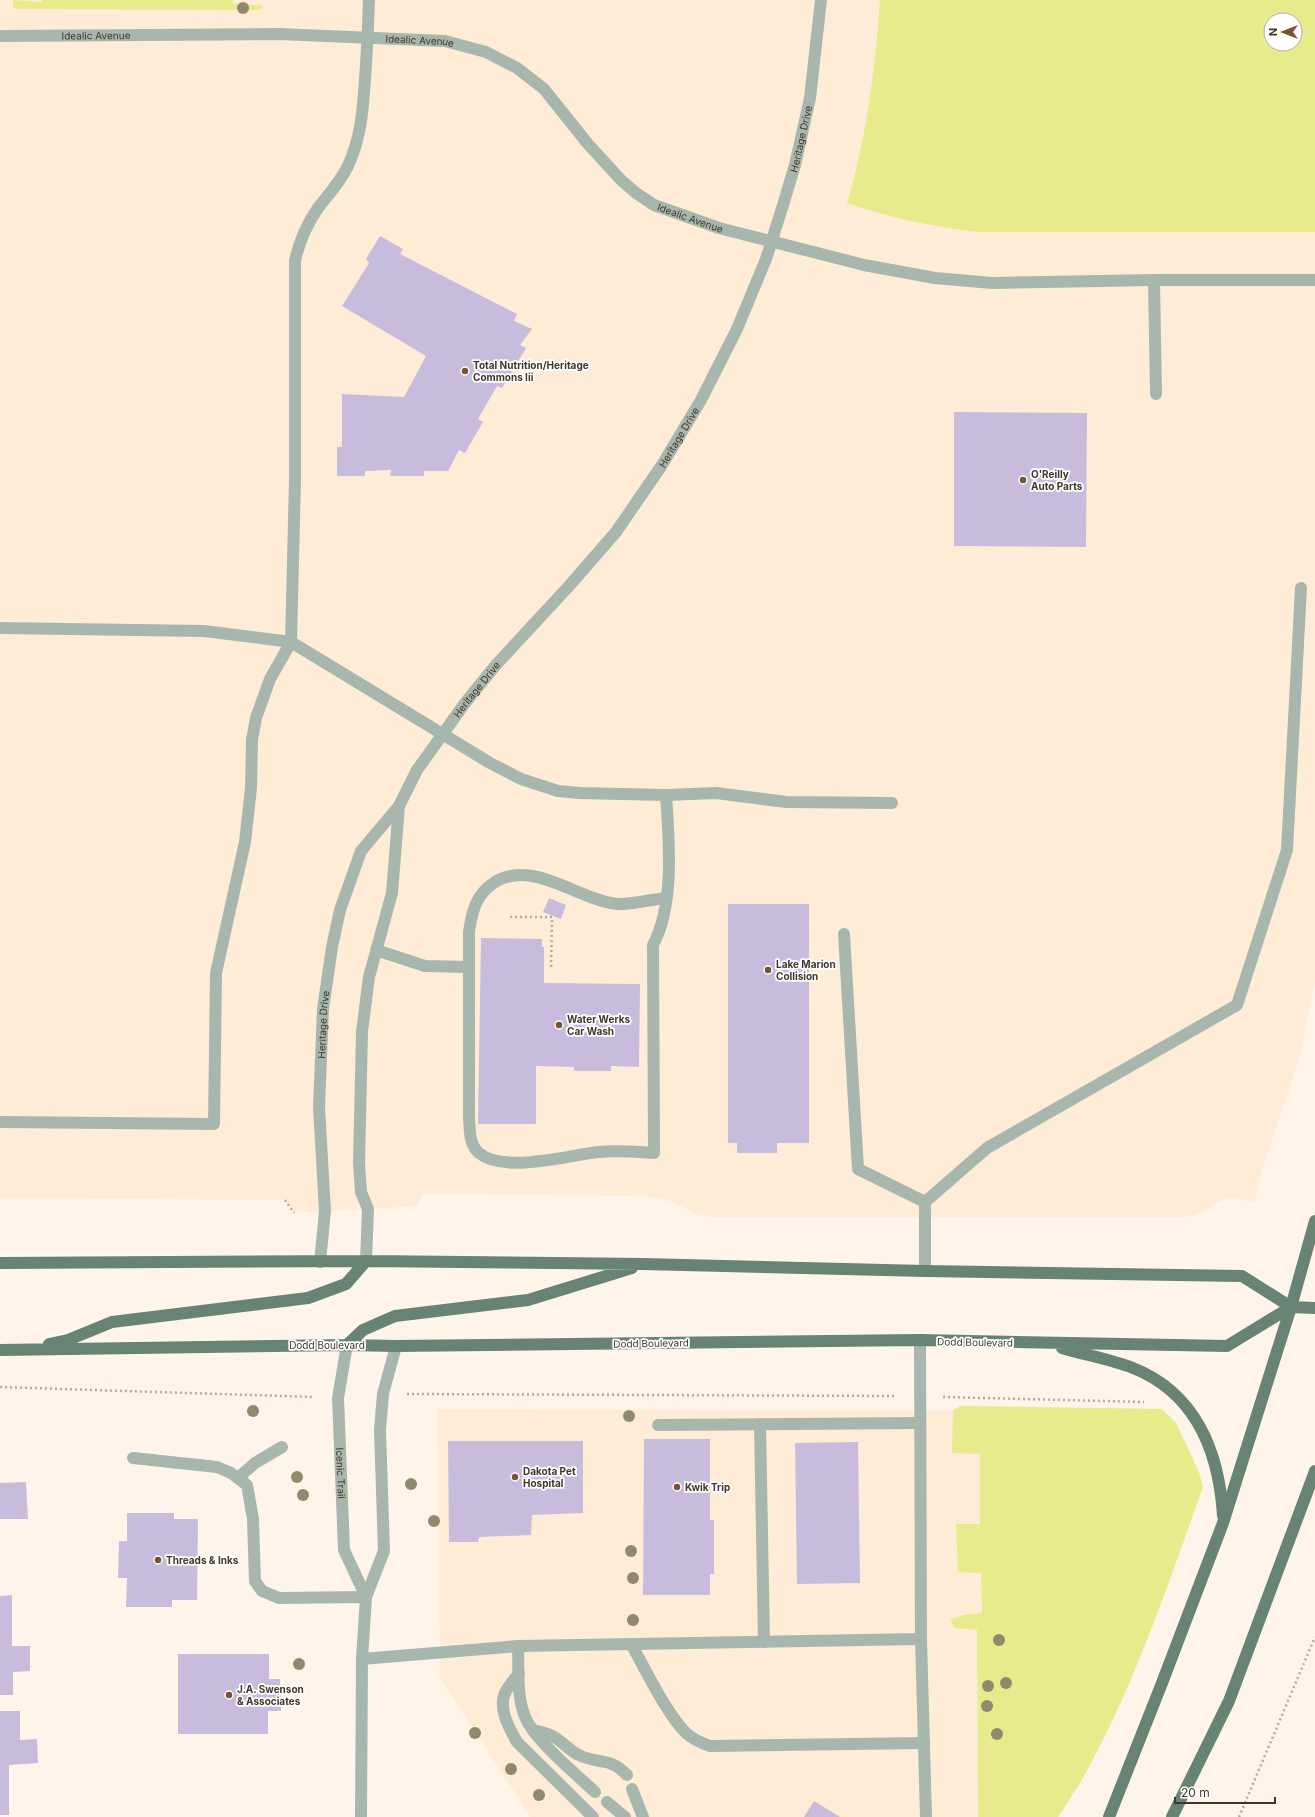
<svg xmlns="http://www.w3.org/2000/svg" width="1315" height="1817" font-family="Inter,sans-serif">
<rect width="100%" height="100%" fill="#fff4e9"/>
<!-- built -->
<path fill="#ffecd7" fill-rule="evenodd" d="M0 0H1315V982L1300 1056 1289 1091 1264 1163 1255 1202 1231 1198 1218 1202 1205 1211 1192 1216 1180 1217H713L698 1215 673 1202 653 1197 624 1196 422 1194 418 1206 294 1213 285 1200 0 1198ZM1271 20H1295V44H1271Z
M437 1409 998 1411 993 1817H531L440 1679Z"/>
<!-- green -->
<path fill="#e6eb8b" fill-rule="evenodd" d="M13 0 41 2 42 0H233V4L261 5 263 8 257 10 19 9 13 7Z
M880 0H1315V232H979C933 227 890 218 847 203 867 136 875 69 880 0ZM1271 20H1295V44H1271Z
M961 1406 1162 1409 1176 1423 1199 1472 1203 1487C1168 1584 1135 1685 1084 1776 1076 1790 1067 1803 1058 1817H978L977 1630 955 1628 950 1620 963 1615 982 1613 981 1573 958 1572 956 1524H980V1454L952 1453 953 1410Z"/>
<!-- building -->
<path fill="#c8bcdd" d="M380 236 403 249 400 254 517 314 514 321 532 329 520 345 526 348 502 388 497 386 478 419 483 422 465 453 459 450 448 471H424V476H390L391 470 365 471V476H337V447H342V394L404 397 426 356 342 306 369 263 366 259Z
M954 412 1087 413 1086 547 954 546Z
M549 898 566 905 561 919 543 912Z
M728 904H809V1143H777V1153H737V1143H728Z
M481 938 542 939V947H544V983L640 984 639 1067 611 1066V1071H574V1067L536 1066V1124H478Z
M644 1439H710V1520H714V1574H710V1595H643Z
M448 1441H583V1513L532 1515 531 1535 479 1537 478 1542H449Z
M858 1442 860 1583 797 1584 795 1443Z
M26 1482 28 1519H0V1483Z
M127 1513H174V1519H198L197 1600H172V1607H126L127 1578H118L119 1541H127Z
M12 1595V1646H30V1671L13 1672V1695H0V1596Z
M178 1654H269V1679H280L281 1711H268V1734H178Z
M0 1711H20V1740L37 1739 38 1763 9 1765V1815H0Z
M814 1801 840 1817H804Z"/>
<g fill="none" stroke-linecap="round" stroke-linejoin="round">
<!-- path -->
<path stroke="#b5aa9f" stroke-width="2.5" stroke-dasharray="2 3" stroke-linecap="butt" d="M510 917H552L551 970
M285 1200 294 1213
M0 1387 314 1397
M407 1394 896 1396
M943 1397 1144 1402
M1239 1817 1315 1637"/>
<!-- minor -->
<g stroke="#a8b7ae" stroke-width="12">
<path id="s1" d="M0 36 279 34 445 41 486 52 517 68 544 89 588 144 621 180 636 193 654 205 719 228 864 265 935 278 992 283 1154 280H1315"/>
<path d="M1154 280 1156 394"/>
<path d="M0 628 204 631 291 642 490 763 521 779 558 791 580 793 666 795C669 840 675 904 653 945L654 1153C636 1152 617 1150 599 1152 568 1155 504 1174 479 1153 469 1145 470 1130 469 1119V932C472 911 476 894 495 882 534 859 578 900 617 904 629 905 653 899 666 898"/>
<path d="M666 795 716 793 786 802 892 803"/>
<path d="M844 934 858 1169 925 1202"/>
<path d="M376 950 425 966 469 967"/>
<path d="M0 1122 214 1124 216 973 245 842 251 788 252 740 256 718 270 679 291 642 295 480V261C299 242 307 224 318 208 329 194 340 182 348 166 361 138 363 109 365 79 367 53 368 27 369 0"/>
<path d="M366 1261 368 1209 361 1192 359 1163 362 1032 369 977 392 893 399 806"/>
<path id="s2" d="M320 1262 325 1211 319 1107 323 1009 332 947 340 910 361 851 399 806 417 770 465 703 495 666 569 586 616 532 662 465 701 400 737 329 766 259 783 205 795 165 810 98 821 0"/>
<path d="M925 1271V1202L987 1148 1237 1005 1287 850 1301 588"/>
<path d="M920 1340 921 1639 926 1817"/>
<path id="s3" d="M347 1345 338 1398 344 1550 366 1597"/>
<path d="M760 1424 764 1642"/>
<path d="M658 1425 920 1423"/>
<path d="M133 1458 217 1467 231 1473 247 1485 253 1519 255 1581 262 1591 279 1598 366 1597"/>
<path d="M238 1478 255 1463 282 1447"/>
<path d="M631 1644C646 1670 666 1713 686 1733 694 1740 701 1743 710 1746L924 1743"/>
<path d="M518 1646C519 1670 516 1697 526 1719 536 1741 576 1774 595 1792"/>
<path d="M362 1659 518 1646 921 1639"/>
<path d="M519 1673C515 1679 509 1685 506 1691 497 1707 509 1728 517 1742L593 1817"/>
<path d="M533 1730C540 1732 548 1733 554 1737 563 1742 570 1751 579 1755 599 1765 609 1756 627 1775"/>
<path d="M632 1789 643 1817"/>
<path d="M607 1802 625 1817"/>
<path d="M361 1817 362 1659 366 1597 384 1551 380 1430 383 1394 396 1346"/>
</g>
<!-- major -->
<path stroke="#678373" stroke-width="12" d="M0 1263 366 1261 643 1264 925 1271 1242 1276 1291 1307 1315 1308
M49 1344 68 1340 112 1322 308 1298 346 1284 366 1261
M347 1345 363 1330 395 1316 528 1300 632 1268
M1062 1348C1085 1355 1110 1359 1133 1368 1196 1393 1219 1452 1223 1516
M0 1350 347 1345 396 1346 920 1340 1227 1346 1291 1307
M1109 1817 1162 1683 1223 1523 1291 1307 1315 1221
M1172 1817 1229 1701 1315 1471"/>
</g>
<!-- trees -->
<g fill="#8f8a6e">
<circle cx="243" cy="8" r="6"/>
<circle cx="253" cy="1411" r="6"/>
<circle cx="629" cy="1416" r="6"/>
<circle cx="297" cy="1477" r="6"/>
<circle cx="411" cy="1484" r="6"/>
<circle cx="303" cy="1495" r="6"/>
<circle cx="434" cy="1521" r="6"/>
<circle cx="631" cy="1551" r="6"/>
<circle cx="633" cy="1578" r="6"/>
<circle cx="633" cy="1620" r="6"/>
<circle cx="999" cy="1640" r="6"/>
<circle cx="299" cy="1664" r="6"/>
<circle cx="1006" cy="1683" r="6"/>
<circle cx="988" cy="1686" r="6"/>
<circle cx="987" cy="1706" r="6"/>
<circle cx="475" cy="1733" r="6"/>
<circle cx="997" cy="1734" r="6"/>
<circle cx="511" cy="1769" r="6"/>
<circle cx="539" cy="1795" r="6"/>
</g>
<!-- markers -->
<g fill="#78532e" stroke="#fff" stroke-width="1.5">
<circle cx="465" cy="371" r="4"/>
<circle cx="1023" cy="480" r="4"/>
<circle cx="768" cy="970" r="4"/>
<circle cx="559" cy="1025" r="4"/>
<circle cx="515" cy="1477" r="4"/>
<circle cx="677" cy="1487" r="4"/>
<circle cx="158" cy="1560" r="4"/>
<circle cx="229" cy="1695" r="4"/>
</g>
<g text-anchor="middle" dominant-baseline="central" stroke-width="3.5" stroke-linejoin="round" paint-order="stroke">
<!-- street labels -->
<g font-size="10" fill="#40362a" stroke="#fff">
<text stroke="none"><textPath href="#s1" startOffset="96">Idealic Avenue</textPath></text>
<text stroke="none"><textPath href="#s1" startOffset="420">Idealic Avenue</textPath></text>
<text stroke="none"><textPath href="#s2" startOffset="1264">Heritage Drive</textPath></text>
<text stroke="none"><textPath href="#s1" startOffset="756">Idealic Avenue</textPath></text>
<text stroke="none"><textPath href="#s2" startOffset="940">Heritage Drive</textPath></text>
<text stroke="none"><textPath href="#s2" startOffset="616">Heritage Drive</textPath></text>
<text stroke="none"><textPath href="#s2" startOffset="238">Heritage Drive</textPath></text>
<text transform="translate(975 1342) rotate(1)">Dodd Boulevard</text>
<text transform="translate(651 1343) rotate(-1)">Dodd Boulevard</text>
<text x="327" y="1345">Dodd Boulevard</text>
<text stroke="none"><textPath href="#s3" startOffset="129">Icenic Trail</textPath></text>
</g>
<!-- poi labels -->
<g font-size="10" font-weight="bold" fill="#40362a" stroke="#fff" text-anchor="start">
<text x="473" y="365">Total Nutrition/Heritage<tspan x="473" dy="12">Commons Iii</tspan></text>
<text x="1031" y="474">O'Reilly<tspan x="1031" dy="12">Auto Parts</tspan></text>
<text x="776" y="964">Lake Marion<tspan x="776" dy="12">Collision</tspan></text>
<text x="567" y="1019">Water Werks<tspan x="567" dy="12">Car Wash</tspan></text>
<text x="523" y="1471">Dakota Pet<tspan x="523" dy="12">Hospital</tspan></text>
<text x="685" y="1487">Kwik Trip</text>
<text x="166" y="1560">Threads &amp; Inks</text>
<text x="237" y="1689">J.A. Swenson<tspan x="237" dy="12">&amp; Associates</tspan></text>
</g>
</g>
<!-- north arrow -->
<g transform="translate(1283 32) rotate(270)"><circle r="19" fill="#ffffff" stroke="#b3afaa"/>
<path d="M0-3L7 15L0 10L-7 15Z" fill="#78532e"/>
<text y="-6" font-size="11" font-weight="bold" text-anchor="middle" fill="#40362a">N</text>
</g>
<!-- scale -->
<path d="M1175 1797v6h100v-6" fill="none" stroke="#40362a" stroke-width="2"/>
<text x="1181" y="1797" font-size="12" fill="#40362a" stroke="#ffffff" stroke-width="3" paint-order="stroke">20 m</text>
</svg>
